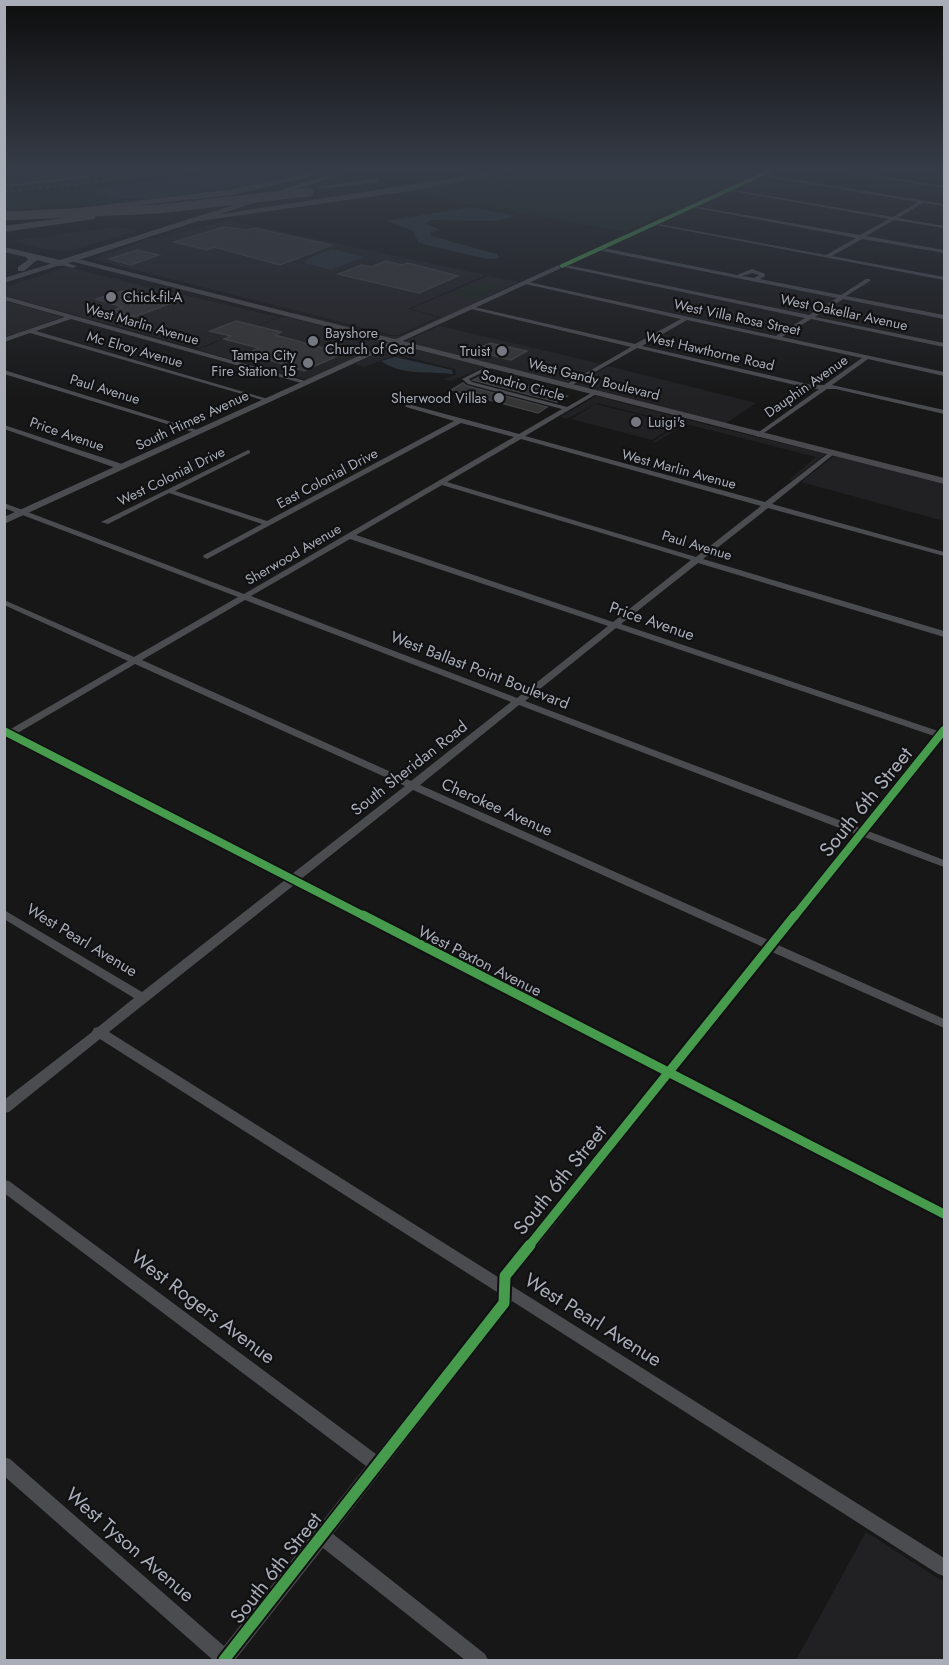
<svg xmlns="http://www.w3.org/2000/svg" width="949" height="1665" font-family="Jost,sans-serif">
<rect width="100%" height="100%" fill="#171717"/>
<!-- built -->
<path fill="#212123" d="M5 170H146L5 185Z
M160 170H206L5 192 4 187Z
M227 220 485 275 408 309 438 317 399 335H391L93 259 151 238 157 239Z
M116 227 137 231 67 251 42 249 12 241Z
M67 267 143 286 279 317 199 348 5 296 4 287Z
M488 276 519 282 396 341 291 314 293 312 272 307 388 336H401L441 317 411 309Z
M5 301 63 317 5 339Z
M464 315 440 326 601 364 566 384 403 342Z
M281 317H286L391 343 307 380 197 350Z
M397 345 484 367 451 381 443 379 456 375 455 369 407 357 393 356 364 367 354 364Z
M608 366 756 403 725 424 573 386Z
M596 396 720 428 826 454 792 480 790 479 816 457 686 424 654 443 652 442 680 424 598 403 567 419 560 417Z
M596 404 671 423 676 425 652 440 571 419Z
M834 456 944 484V521L801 482Z
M866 1532 944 1582V1660H796Z"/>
<!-- green -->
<path fill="#1d241e" d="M307 170H315C215 201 108 203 5 210V197L135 183 97 189 113 200H128L275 181Z
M526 170H760L626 232 405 192Z
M481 282 500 287 471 300 452 295Z"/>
<!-- water -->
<path fill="#2a3239" d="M250 170H308L263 183 149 198 113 200 95 192 111 185Z
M470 207 517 216 495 221 432 220 425 223 440 230 431 233V236L497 254 500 258 487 259 423 244 418 242 413 231 387 221Z
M332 249 364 257 331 270 304 263 309 258Z
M395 357 452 370 453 374C430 371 401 376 381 361Z"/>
<!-- building -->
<path fill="#353536" stroke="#3f4043" stroke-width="1.5" d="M224 227 247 230 254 228 332 245 280 265 214 247 207 250 174 242Z
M137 250 159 255 131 265 109 259Z
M386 261 402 265 408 263 458 276 419 293 338 274 362 265 371 267Z
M123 291 149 297 155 295 177 301 134 317 112 311 122 307 96 299Z
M236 321 281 332 275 335 323 348 334 344 353 349 304 371 248 353 259 348 224 339 231 336 210 331Z
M490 343 494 344 527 351 511 360 474 351Z
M483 375 567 396 557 402 473 380Z
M463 383 467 386 547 407 538 413 451 390Z"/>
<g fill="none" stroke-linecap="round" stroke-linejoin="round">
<!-- minor -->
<path fill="#4b4c50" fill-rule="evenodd" d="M143 170H155L4 187V185Z
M830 170H839L944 186V188Z
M756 173 944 204V206L923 203 898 218 944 226V228L894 220 866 236 944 250V253L862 239 832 256 944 277V280L651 224 653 223 826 255 856 238 686 206 688 205 860 235 889 219 721 189 723 188 893 217 918 202 754 175Z
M599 247 737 275 752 269 765 274V276L760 279 841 295 866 279H870V281L846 296 944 315V319L843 299 815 317 944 343V347L811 319 782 337 944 372V376L868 359 832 385 944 410V414L836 389H827L758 437 755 435 756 434 819 389H812L637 348 567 388 564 386 565 385 631 347 467 308 470 306 635 344 681 319 521 283 524 281 776 336 805 318 559 266 562 264 809 315 837 298 597 250ZM752 273 759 275 754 278 742 276ZM687 320 862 358 824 385H812L642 346Z
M4 296 309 382 310 383 305 384 71 319 36 331 271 400 266 401 30 333 4 342V338L65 317 4 300Z
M488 366 493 367 469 379 472 382 567 407 593 392 598 393 525 436 765 502 830 452H834V454L772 504 944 552V556L768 508 703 559 944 631V637L698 563 621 624 938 731 941 728 944 727V739L942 738 868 831 944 860V867L864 837 778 945 944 1019V1028L772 952 677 1071 944 1208V1220L671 1079 512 1278V1286L944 1558V1576L938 1574 512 1301 509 1308 333 1534 485 1654 488 1660H465L323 1548 235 1660H213L4 1476V1457L10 1459 224 1646 366 1466 4 1193V1180L9 1181 376 1454 497 1301V1292L100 1039 9 1112 4 1113V1100L92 1032 94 1028 98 1027 134 998 4 919V910L142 992 285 880 9 737H4V728L9 730 128 661 4 605V600L134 657 238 597 4 508V503L244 594 514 437 461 423 207 559 203 557 204 555 262 524 169 493 108 524 101 522 248 450 250 451V453L175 491 267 521 454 421 406 407 405 406 408 404 519 434 562 409 468 384 462 379ZM521 439 761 506 696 557 447 482ZM442 485 691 560 613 622 356 535ZM350 539 608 626 517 698 251 596ZM245 600 511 702 411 781 142 660ZM616 628 934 736 860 828 525 701ZM135 664 405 786 292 874 16 734ZM519 705 855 834 768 940 420 785ZM413 790 763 947 667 1066 301 879ZM294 885 660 1074 500 1272 498 1277 109 1032Z
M4 370 200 431 201 432 196 433 4 374Z
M4 425 125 465 126 467 119 469 4 429Z"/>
<!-- tertiary -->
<path fill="#4b4c50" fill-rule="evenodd" d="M768 170H775L4 524V517Z"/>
<!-- secondary -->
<path fill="#4a4a4e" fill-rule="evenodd" d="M70 257 944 478V484L70 261Z
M60 261 77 266 73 268 60 265 4 283V278Z"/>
<!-- primary -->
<path fill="#4d4f52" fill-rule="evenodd" d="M344 170H355L60 266 37 260 24 271H18V267L28 260 26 257 4 252V247L60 260Z"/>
<!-- motorway -->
<path fill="#4e4e51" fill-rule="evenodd" d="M323 170H337L233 195 75 212 71 209 233 189Z
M505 170H522L404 192 200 221 196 218Z
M376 178 379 182 322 189 318 187Z
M92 214 95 215V219L4 232V226Z"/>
<!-- rail -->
<path stroke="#4b4c4f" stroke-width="1.5" stroke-dasharray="4 3" stroke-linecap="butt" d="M60 180 101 170
M4 192 208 170"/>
<!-- motorway-bridge -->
<path stroke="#4e4e51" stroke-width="9" d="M4 216 159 209 309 192"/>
<!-- cycleway-far3 casing -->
<g stroke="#111113" stroke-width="5">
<path id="cycleway-far3" d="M562 266 772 170"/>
</g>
<!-- cycleway-far2 casing -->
<g stroke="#111113" stroke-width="11">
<path id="cycleway-far2" d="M4 731 366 917
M794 917 944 730"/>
</g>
<!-- cycleway-far1 casing -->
<g stroke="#111113" stroke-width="13">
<path id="cycleway-far1" d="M363 915 944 1214
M529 1246 795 915"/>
</g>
<!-- cycleway casing -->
<g stroke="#111113" stroke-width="15">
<path id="cycleway" d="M224 1660 504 1303 505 1276 530 1245"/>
</g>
<!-- cycleway-far3 -->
<use href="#cycleway-far3" stroke="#469c4c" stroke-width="4"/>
<!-- cycleway-far2 -->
<use href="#cycleway-far2" stroke="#469c4c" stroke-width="8"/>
<!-- cycleway-far1 -->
<use href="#cycleway-far1" stroke="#469c4c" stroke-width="9"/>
<!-- cycleway -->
<use href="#cycleway" stroke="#469c4c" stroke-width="11"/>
</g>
<!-- sky -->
<linearGradient id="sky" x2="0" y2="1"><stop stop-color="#0d0d0d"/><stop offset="0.42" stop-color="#363c47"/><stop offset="1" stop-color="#363c47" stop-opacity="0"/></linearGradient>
<rect width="949" height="403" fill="url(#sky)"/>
<!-- markers -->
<g fill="#757880" stroke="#111113" stroke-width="2">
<circle cx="111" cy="297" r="6"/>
<circle cx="313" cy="341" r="6"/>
<circle cx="502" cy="351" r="6"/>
<circle cx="308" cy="363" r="6"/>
<circle cx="499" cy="398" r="6"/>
<circle cx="636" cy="422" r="6"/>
</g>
<g text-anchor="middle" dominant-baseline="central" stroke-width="4.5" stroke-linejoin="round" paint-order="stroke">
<!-- far-poi labels -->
<g font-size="14" fill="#a8adb8" stroke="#111113" text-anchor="start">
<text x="123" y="297">Chick-fil-A</text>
<text x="325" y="333">Bayshore<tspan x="325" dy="16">Church of God</tspan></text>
<text x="490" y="351" text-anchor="end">Truist</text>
<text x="296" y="355" text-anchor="end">Tampa City<tspan x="296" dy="16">Fire Station 15</tspan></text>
<text x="487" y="398" text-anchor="end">Sherwood Villas</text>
<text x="648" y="422">Luigi's</text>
</g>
<!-- far-street labels -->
<g font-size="14" fill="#a8adb8" stroke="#111113">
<text transform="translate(844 312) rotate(12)">West Oakellar Avenue</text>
<text transform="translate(737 317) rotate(12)">West Villa Rosa Street</text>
<text transform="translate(142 324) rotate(16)">West Marlin Avenue</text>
<text transform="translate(135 349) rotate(16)">Mc Elroy Avenue</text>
<text transform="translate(710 351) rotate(13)">West Hawthorne Road</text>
<text transform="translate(594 379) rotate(14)">West Gandy Boulevard</text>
<text transform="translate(523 385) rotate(15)">Sondrio Circle</text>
<text transform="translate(806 386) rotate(-35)">Dauphin Avenue</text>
<text transform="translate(105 389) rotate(17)">Paul Avenue</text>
<text transform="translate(192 420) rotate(-25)">South Himes Avenue</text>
<text transform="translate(67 434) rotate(19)">Price Avenue</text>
<text transform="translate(679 469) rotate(15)">West Marlin Avenue</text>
<text transform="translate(171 476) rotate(-26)">West Colonial Drive</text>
<text transform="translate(327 478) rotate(-28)">East Colonial Drive</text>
<text transform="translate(697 545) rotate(17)">Paul Avenue</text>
<text transform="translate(293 554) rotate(-30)">Sherwood Avenue</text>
</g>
<!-- street labels -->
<g font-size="16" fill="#a8adb8" stroke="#111113">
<text transform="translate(652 621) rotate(19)">Price Avenue</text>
<text transform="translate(480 670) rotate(21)">West Ballast Point Boulevard</text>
<text transform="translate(409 768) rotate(-38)">South Sheridan Road</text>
<text transform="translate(497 807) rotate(24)">Cherokee Avenue</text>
<text transform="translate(82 940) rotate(31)">West Pearl Avenue</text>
<text transform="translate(480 961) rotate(27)">West Paxton Avenue</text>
</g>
<!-- near-street labels -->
<g font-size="20" fill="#a8adb8" stroke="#111113">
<text transform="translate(866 802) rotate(-51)">South 6th Street</text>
<text transform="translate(560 1180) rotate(-51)">South 6th Street</text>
<text transform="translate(203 1307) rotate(37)">West Rogers Avenue</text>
<text transform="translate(593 1320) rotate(32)">West Pearl Avenue</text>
<text transform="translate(130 1545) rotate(41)">West Tyson Avenue</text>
<text transform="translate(276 1568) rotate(-52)">South 6th Street</text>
</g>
</g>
<!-- border -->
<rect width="949" height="1665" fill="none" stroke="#a8adb8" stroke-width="12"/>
</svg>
